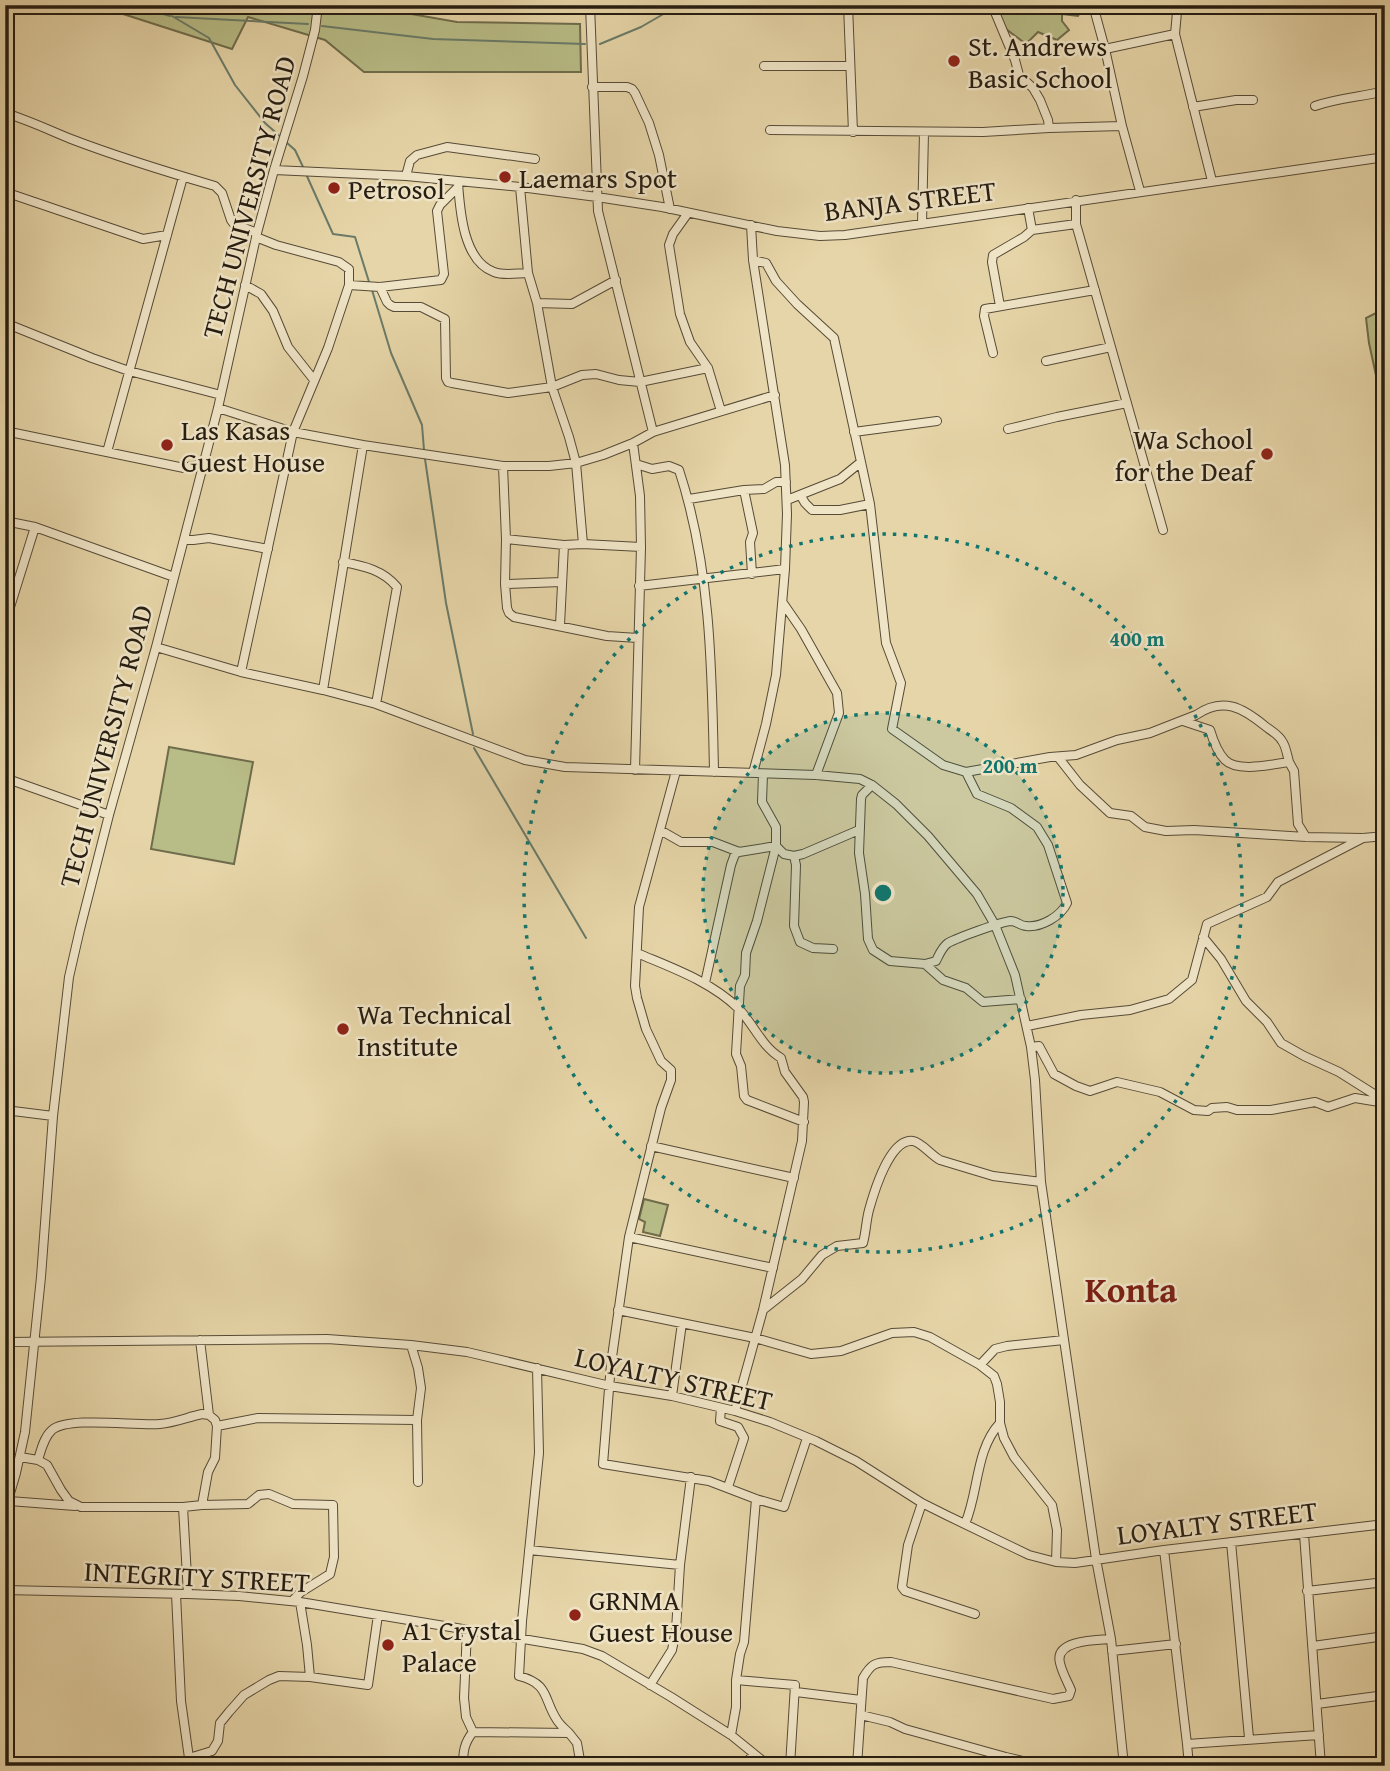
<svg xmlns="http://www.w3.org/2000/svg" width="1390" height="1771" font-family="'Gentium Book Plus',serif">
<rect width="100%" height="100%" fill="#e6d5a8"/>
<filter id="stains"><feTurbulence type="fractalNoise" baseFrequency=".00286" numOctaves="4"/><feColorMatrix values="0 0 0 0 .2 0 0 0 0 .09 0 0 0 0 .02 0 0 0 .5 -.17"/></filter>
<radialGradient id="worn" r=".72"><stop offset=".6" stop-color="#630" stop-opacity="0"/><stop offset="1" stop-color="#630" stop-opacity=".3"/></radialGradient>
<!-- green -->
<path fill="#b8bc86" stroke="#6f6c4c" stroke-width="2" d="M95 5H360L457 22 580 24 581 72H364L325 40 248 17 232 49Z
M994 5H1084L1078 16 1062 14V21L1069 30 1057 40 1038 32 1026 44 1006 29Z
M1385 310V417L1369 343 1366 318 1378 312Z
M169 747 253 762 234 864 151 849Z
M644 1199 668 1205 660 1236 643 1232 645 1222 639 1219Z"/>
<g fill="none" stroke-linecap="round" stroke-linejoin="round">
<!-- stream -->
<path stroke="#6a7b69" stroke-width="2" d="M132 5 170 16
M172 16 209 38 235 85 265 123 282 138
M176 17 308 24
M322 26 433 39 585 44
M600 44 641 27 679 5
M286 142 295 150 304 169
M306 174 333 234 355 237 370 285
M372 290 391 353 422 425 424 450
M425 459 446 603 473 734
M474 748 586 938"/>
<!-- minor casing -->
<g stroke="#564b37" stroke-width="10">
<path id="minor" d="M590 5 598 211 653 432
M848 5 853 132
M992 5 1015 60 1019 75 1033 88 1040 100 1048 120 1049 128
M1093 5 1105 49 1122 126 1140 191
M1175 34 1212 181
M1105 49 1175 34 1177 12 1175 5
M764 66H850
M592 87H627L632 89 635 93 649 123 659 155 670 209
M1315 106C1338 98 1361 97 1385 91
M1193 107 1236 100H1253
M5 113C28 120 49 130 71 139 118 157 167 172 215 186L222 193 231 220 234 224 257 233
M770 130 983 132 1049 128 1122 126
M274 170 406 176 520 187 597 197 662 207 777 231 820 236 845 235 1385 157
M406 176 410 161 417 155 447 147 535 159
M458 183C460 210 463 261 494 272 504 276 517 273 528 273
M520 187 528 273 537 303 552 387 569 437 576 463 583 544 564 545 560 625
M5 192 143 239 167 235
M1076 200V224L1163 530
M688 213 673 234 669 245 680 314 690 342 708 368 721 411
M922 224 924 132
M751 225 753 260 785 465 787 514 785 569 776 675 766 724 753 773
M1032 230 1076 224
M256 237 276 245 339 262 349 269V285
M753 260 766 263 776 281 797 304 834 338 861 462 840 479 787 500
M245 285 261 294 273 311 288 347 314 380
M380 287 387 302 390 305 394 307H421L445 319 446 378 448 382 452 383 508 393 552 387 582 375 596 374 619 380 640 382 708 368
M537 303 572 304 616 280
M1000 306 992 262 993 255 1024 237 1032 230 1028 208
M5 323 92 358 129 371 221 395
M993 353 984 316 985 309 1095 290
M1046 361 1111 347
M218 408 293 432 363 445 503 466H549L576 463 603 455 633 443 653 432 775 395
M1008 429 1057 417 1127 403
M5 431 184 468 203 463
M854 432 937 421
M633 443 640 496 641 547 635 770
M107 452 183 177
M861 462 870 504 886 643 901 683 892 729 943 765 966 772 977 794 1011 808 1037 827 1048 845 1067 903C1061 916 1041 928 1026 926 1020 926 1017 921 1011 921 1000 922 957 938 948 943 942 947 939 955 936 961L925 964
M636 464 652 469 669 466 679 470C711 567 712 671 714 772
M503 466 506 539 505 584 507 608 509 613 514 617 607 636 638 638
M744 490 753 533 750 542 752 574
M801 496 805 503 812 510H840L870 504
M689 499 744 490 764 489 776 482H786
M5 521 35 527 174 577
M506 539 564 545
M184 540H193L209 538 268 549
M583 544 641 547
M343 562C364 566 383 570 397 587L376 704
M505 584 561 582
M639 586 785 569
M783 603 801 629 837 693 839 713 816 775
M5 623 35 527
M156 647 241 672 323 690 376 704 525 760 565 767 816 775 860 779 872 785 896 804 928 836 977 894 995 925 1015 975 1031 1047 1035 1080 1041 1182 1096 1559 1111 1639 1124 1766
M241 672 293 432 328 348 349 285 380 287 441 280 444 274 437 211 440 205 458 187
M323 690 363 445
M1183 721 1210 730C1213 740 1218 753 1225 760 1238 773 1273 764 1289 762L1294 771 1298 824 1306 837
M1058 757 1080 785 1110 813 1131 816 1145 827 1166 831 1194 830 1306 837 1363 838 1385 836
M676 771 639 907 635 986 637 998 646 1029 661 1061 671 1070V1080L661 1108 629 1237 611 1364 603 1464 709 1481 756 1499 784 1507 807 1438
M966 772 1050 757 1076 755 1117 740 1150 733 1196 715C1223 696 1243 708 1265 726 1270 730 1279 735 1282 741 1286 746 1287 755 1289 762
M763 774 762 802 776 827V846L757 921 746 953 745 975 740 986 736 1054 741 1066 744 1096 747 1100 804 1122
M5 778 109 815
M872 785 862 795 861 799 859 853 865 894 868 939 873 950 890 961 925 964 943 980 966 988 983 1002 1021 999
M5 799 11 780
M660 830 681 842H713L739 852 776 846 784 854 794 856 796 865 794 926 800 942 813 948 833 949
M794 856 803 854 859 830
M1203 937 1221 959 1246 1001 1267 1022 1281 1043 1304 1056 1339 1072 1385 1101
M637 953C672 968 710 981 738 1008 753 1023 761 1046 781 1058L785 1072 803 1097 804 1102 802 1141 763 1310 735 1411
M705 983 731 865 735 854 739 852
M1027 1026 1081 1015 1130 1010 1169 999 1192 980 1207 924 1267 897 1278 882 1363 838
M1031 1047 1039 1046 1054 1074 1076 1086 1090 1091 1117 1082 1160 1092 1194 1110 1208 1111 1212 1108 1227 1107 1237 1110H1271L1315 1102 1328 1107 1355 1098 1385 1103
M5 1110 53 1116
M651 1146 794 1178
M629 1237 773 1268
M764 1309 802 1279 822 1255 837 1246 863 1243C866 1232 866 1221 869 1210 874 1192 890 1138 913 1141 921 1142 931 1155 940 1160L993 1176 1041 1182
M618 1310 755 1338 811 1354 841 1351 892 1333 914 1332 930 1337 980 1365 994 1376 997 1384 1000 1402V1423L1004 1438 1014 1457 1052 1505 1057 1530 1056 1562
M200 1340 209 1415 215 1420 217 1426 215 1458 208 1472 202 1505
M5 1342 327 1339 411 1345 467 1352 610 1386 672 1396 735 1411 770 1422 816 1441 856 1461 922 1503 946 1515 1029 1555 1056 1562 1075 1563 1164 1550 1385 1524
M411 1345 418 1368 421 1388 417 1420 418 1482
M980 1365 995 1349 1007 1346 1064 1340
M537 1368 539 1453 522 1621 519 1676C550 1684 543 1699 557 1720 560 1725 565 1729 569 1733
M672 1396 682 1323
M721 1408 720 1421 738 1427 744 1438 728 1487
M217 1426 258 1418 417 1420
M20 1457 38 1460 47 1465 61 1490 69 1501 81 1507H183L202 1505 248 1504 259 1495 269 1494 293 1504 333 1505 334 1557 330 1574 301 1592 292 1601
M38 1460C41 1450 44 1437 52 1430 69 1416 135 1426 160 1424 174 1423 188 1417 202 1414L209 1415
M9 1501 75 1506
M922 1503 908 1545 902 1587 905 1591 975 1614
M183 1507 188 1594
M5 1510 16 1473 25 1432 41 1277 53 1116 69 977 80 929 109 815 156 647 218 408 257 233 274 170 303 76 315 30 318 5
M965 1524C979 1492 975 1450 1000 1423
M1304 1534 1321 1766
M1231 1542 1249 1738
M529 1550 680 1565
M1164 1550 1187 1744
M5 1590 188 1594 239 1596 300 1602 583 1649 602 1656 671 1697 731 1735 769 1766
M1307 1591 1385 1582
M176 1594 181 1701 189 1758 188 1766
M300 1602 307 1645 310 1677
M467 1630 464 1698 466 1717 473 1732
M1313 1646 1385 1636
M1112 1651 1176 1644
M736 1680 740 1654 744 1642 756 1499
M650 1685 672 1650 676 1630 680 1565 691 1477
M796 1692 861 1700
M1317 1704 1385 1695
M861 1715 890 1722 905 1729 1006 1757 1044 1766
M473 1732 569 1733 577 1743 581 1766
M731 1735 736 1707V1680L795 1685 790 1766
M189 1758 212 1751 218 1741 220 1723 229 1712 244 1695 269 1680 279 1676 310 1677 368 1685 378 1615
M463 1766C463 1752 464 1743 473 1732
M745 1766 753 1754
M857 1766 863 1678C871 1664 875 1662 891 1662L1053 1699 1069 1696 1071 1690C1067 1681 1062 1672 1060 1663 1054 1640 1096 1640 1111 1639
M1189 1766 1187 1744 1319 1735"/>
</g>
<!-- minor -->
<use href="#minor" stroke="#efe4c6" stroke-width="8"/>
</g>
<!-- distance rings -->
<circle cx="883" cy="893" r="180" fill="#0f766e" fill-opacity=".12"/>
<g fill="none" stroke="#0f766e" stroke-width="3.5" stroke-dasharray="3.5 7">
<circle cx="883" cy="893" r="180"/>
<circle cx="883" cy="893" r="359"/>
</g>
<!-- markers -->
<g fill="#8f2418" stroke="#efe4c6" stroke-width="2.5">
<circle cx="954" cy="61" r="7"/>
<circle cx="505" cy="177" r="7"/>
<circle cx="334" cy="188" r="7"/>
<circle cx="167" cy="445" r="7"/>
<circle cx="1267" cy="454" r="7"/>
<circle cx="343" cy="1029" r="7"/>
<circle cx="575" cy="1615" r="7"/>
<circle cx="388" cy="1645" r="7"/>
</g>
<g text-anchor="middle" dominant-baseline="central" stroke-width="5" stroke-linejoin="round" paint-order="stroke">
<!-- poi labels -->
<g font-size="28" fill="#261d11" stroke="#efe4c6" text-anchor="start">
<text x="968" y="45">St. Andrews<tspan x="968" dy="32">Basic School</tspan></text>
<text x="519" y="177">Laemars Spot</text>
<text x="348" y="188">Petrosol</text>
<text x="181" y="429">Las Kasas<tspan x="181" dy="32">Guest House</tspan></text>
<text x="1253" y="438" text-anchor="end">Wa School<tspan x="1253" dy="32">for the Deaf</tspan></text>
<text x="357" y="1013">Wa Technical<tspan x="357" dy="32">Institute</tspan></text>
<text x="589" y="1599">GRNMA<tspan x="589" dy="32">Guest House</tspan></text>
<text x="402" y="1629">A1 Crystal<tspan x="402" dy="32">Palace</tspan></text>
</g>
<!-- street labels -->
<g font-size="28" fill="#261d11" stroke="#efe4c6">
<text transform="translate(248 197) rotate(-75)">TECH UNIVERSITY ROAD</text>
<text transform="translate(910 200) rotate(-7)">BANJA STREET</text>
<text transform="translate(105 746) rotate(-75)">TECH UNIVERSITY ROAD</text>
<text transform="translate(674 1378) rotate(13)">LOYALTY STREET</text>
<text transform="translate(1217 1522) rotate(-7)">LOYALTY STREET</text>
<text transform="translate(197 1576) rotate(3)">INTEGRITY STREET</text>
</g>
<!-- district labels -->
<g font-size="35" font-weight="bold" fill="#7a1f14" stroke="#efe4c6">
<text x="1131" y="1289">Konta</text>
</g>
</g>
<circle cx="883" cy="893" r="10" fill="#0f766e" stroke="#efe4c6" stroke-width="3.5"/>
<g font-size="21" text-anchor="middle" font-weight="bold" fill="#0f766e" stroke="#efe4c6" stroke-width="5" stroke-linejoin="round" paint-order="stroke">
<text x="1137" y="646">400 m</text>
<text x="1010" y="773">200 m</text>
</g>
<!-- margin -->
<rect width="1390" height="1771" fill="none" stroke="#e6d5a8" stroke-width="28"/>
<rect x="7" y="7" width="1376" height="1757" fill="none" stroke="#261d11" stroke-width="3.5"/>
<rect x="14" y="14" width="1362" height="1743" fill="none" stroke="#261d11" stroke-width="2"/>
<rect width="100%" height="100%" filter="url(#stains)"/>
<rect width="100%" height="100%" fill="url(#worn)"/>
</svg>
